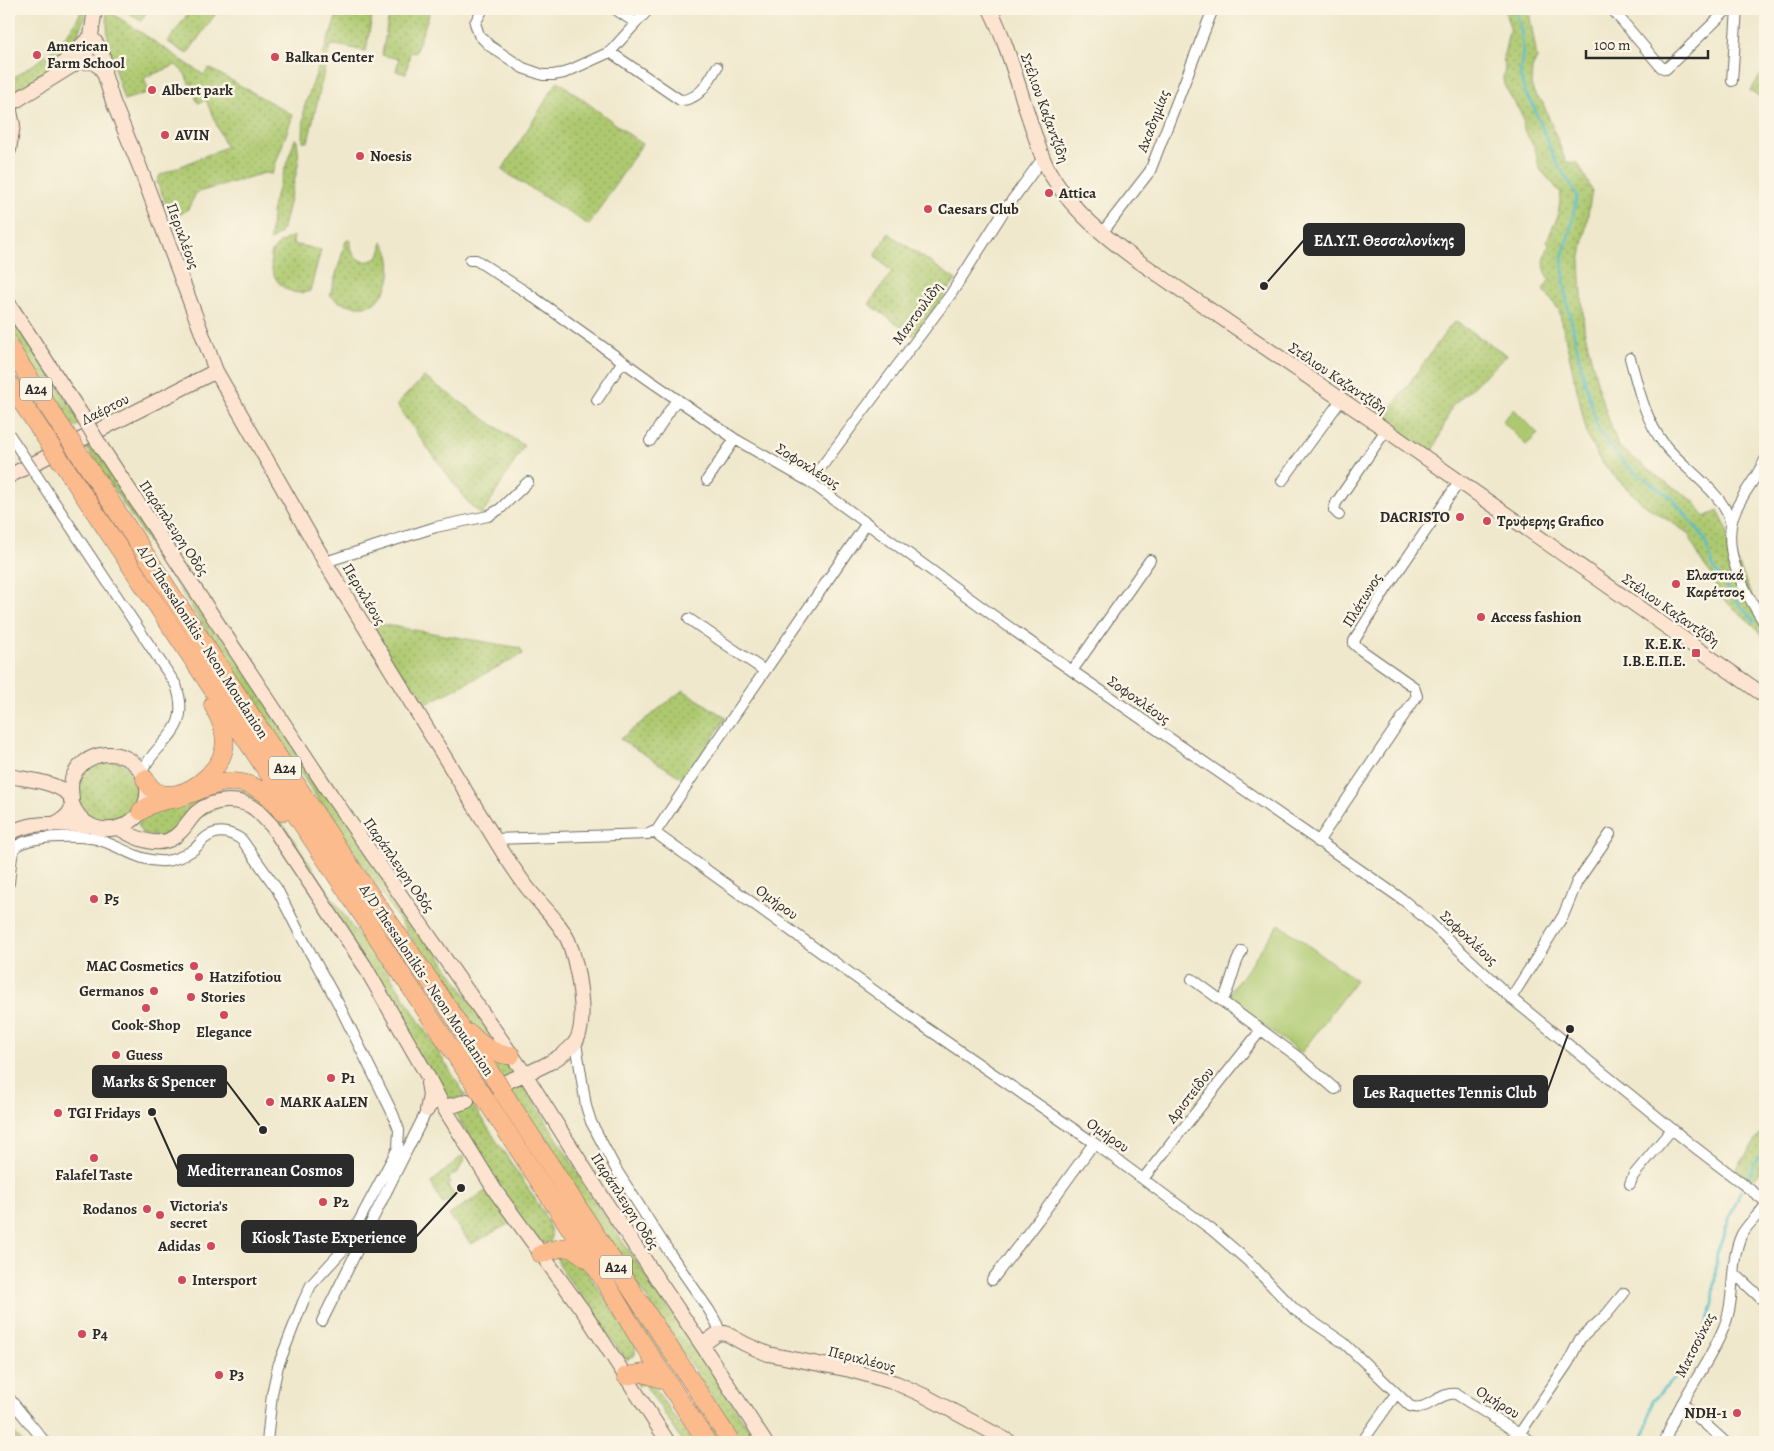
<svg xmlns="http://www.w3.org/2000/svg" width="1774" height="1451" font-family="Alegreya,serif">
<defs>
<pattern id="green-dots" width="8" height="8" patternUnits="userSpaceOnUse" patternTransform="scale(1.25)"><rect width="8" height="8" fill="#adc96f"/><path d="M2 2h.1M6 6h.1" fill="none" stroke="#8da35b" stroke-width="1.8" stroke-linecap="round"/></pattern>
</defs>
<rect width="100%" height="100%" fill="#fcf5e5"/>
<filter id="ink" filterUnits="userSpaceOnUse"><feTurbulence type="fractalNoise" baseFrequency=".02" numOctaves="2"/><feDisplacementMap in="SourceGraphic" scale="10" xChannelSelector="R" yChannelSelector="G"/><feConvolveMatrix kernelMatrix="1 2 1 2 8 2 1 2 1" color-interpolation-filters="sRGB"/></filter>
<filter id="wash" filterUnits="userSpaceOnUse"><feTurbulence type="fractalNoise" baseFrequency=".0096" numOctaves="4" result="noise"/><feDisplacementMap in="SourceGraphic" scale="20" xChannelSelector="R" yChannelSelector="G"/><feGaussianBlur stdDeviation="1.12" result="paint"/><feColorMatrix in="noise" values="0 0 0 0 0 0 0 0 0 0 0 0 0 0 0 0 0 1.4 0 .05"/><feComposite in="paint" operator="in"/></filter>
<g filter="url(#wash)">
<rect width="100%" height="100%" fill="#efe8cc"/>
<!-- green -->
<path fill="url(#green-dots)" stroke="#6c7a4d" d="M82 9H87C83 22 78 36 71 48 57 69 30 82 9 94V80C38 63 69 42 82 9Z
M106 9 204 75 209 68 293 115 272 174 264 173 198 192 195 195 188 209 176 217 175 225 157 182 160 175 226 147 206 100 198 103 185 74 176 65 144 78 149 92 124 100 109 50Z
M122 9H148L141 21Z
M191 9H219L187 54 168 42Z
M339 9H369L372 16 366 51 336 45 330 46 308 142 303 141 304 108Z
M400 9H427L429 15 415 53 410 52 406 74 396 71 399 59 382 55 388 20Z
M1504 9H1528L1529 11 1537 58 1532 68 1531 84 1534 93 1543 103 1566 162 1578 163 1592 190 1580 263 1584 329 1600 394 1618 446 1657 476 1694 501 1705 517 1718 511 1727 529 1729 542 1765 628V641L1760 632 1750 622 1718 595 1712 575 1701 561 1688 533 1643 504 1613 475 1598 457 1588 438 1559 310 1543 289 1550 279C1541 267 1544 258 1549 245L1547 240 1558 216 1561 193 1539 168 1535 148 1524 130 1523 117 1504 85 1503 78 1505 69 1503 59 1510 27Z
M1765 69V101L1750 91Z
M558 81 642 144 589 225 502 170Z
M295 139H297L299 161 283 228 279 234 270 241 273 204Z
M888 233 956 280 914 336 869 304 892 272 875 256Z
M294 236 293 244 321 250 310 291C291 298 273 284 271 264 271 260 270 256 272 252 276 244 286 239 294 236Z
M348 240 351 241C348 268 384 268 382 242 397 258 392 296 370 305 364 307 357 306 351 305 341 303 337 302 330 295L346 241Z
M9 310 82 423 73 428 37 376 27 354 9 326Z
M1456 322 1507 355 1452 406 1432 454 1383 420 1450 326Z
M424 377 524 446 482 515 470 505 402 413 397 404Z
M95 441 503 1050 478 1037 305 780 86 447Z
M367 622 515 647 520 648 523 654 420 707Z
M683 690 726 718 685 780 620 739Z
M77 791a31 31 0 1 1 62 0a31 31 0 1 1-62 0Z
M243 790 257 796 276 814 352 927 387 970 466 1096 450 1100 444 1095 272 819 235 797 162 838 142 833C137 826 138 821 143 815L206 792Z
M489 1056 511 1067 515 1073 501 1082Z
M522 1081 599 1207 706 1363 757 1442H742L507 1088Z
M470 1101 543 1211C547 1221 554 1232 550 1243H543L538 1241 501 1190 456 1114 464 1109Z
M1765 1127V1165L1750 1183 1735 1171Z
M462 1156 464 1160 458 1172 448 1178 451 1183 447 1185 455 1197 443 1204 431 1183Z
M489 1189 512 1222 471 1244 449 1215Z
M556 1255 577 1257 636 1344 635 1355 626 1360 560 1267Z
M611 1270 725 1442H719L607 1273Z
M642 1378 654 1387 692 1442H683L644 1383 638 1386 636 1380Z"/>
<!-- pitch -->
<path fill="#adc96f" stroke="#6c7a4d" d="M1514 409 1538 434 1526 445 1502 421Z
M1279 924 1356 980 1301 1053 1226 998Z
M9 1427 22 1442H9Z"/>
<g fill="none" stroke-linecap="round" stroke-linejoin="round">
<!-- stream -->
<path stroke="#4fbcc9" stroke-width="2.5" d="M1516 9 1521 30 1523 50 1520 74 1525 93 1533 105 1555 160 1577 195 1571 227 1562 258 1566 297 1582 371 1599 432 1628 467 1672 498 1704 538 1714 568 1732 596 1754 621
M1748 1178 1756 1162 1765 1152
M1643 1442 1652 1401 1686 1367 1701 1339 1713 1304 1717 1253 1735 1203 1741 1190"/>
</g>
</g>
<g filter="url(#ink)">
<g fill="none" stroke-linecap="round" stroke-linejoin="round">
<!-- street casing -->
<g stroke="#706d63" stroke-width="12">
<path id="street" d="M483 9 475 23 479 35 490 46 523 68 543 75H553L564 73 610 52 636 23
M615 9 636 23 649 9
M1612 9 1661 67 1666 69 1728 9
M610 52 680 100C700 100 708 82 717 67
M1732 81 1737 9
M1102 233 1150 171 1213 9
M470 260H476L526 292 649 380 735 439 810 482 1016 632 1402 899 1426 919 1511 998 1688 1142 1765 1201
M1630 358C1638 387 1645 420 1664 444 1683 469 1727 494 1731 526
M597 400 623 361
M9 434 21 452
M650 441 677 399
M1765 460C1757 477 1744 492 1736 509 1718 549 1745 592 1765 624
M37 476 176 685C193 734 157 738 142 772
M707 480 735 439
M1282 481 1341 400
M810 482 951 294 1002 214 1043 158
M1339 515 1334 510 1336 503 1386 430
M325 562 436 527 488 516 500 509 528 482
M689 619 765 671
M1072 671 1150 560
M654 832 919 1023 1094 1143 1212 1230 1248 1261 1295 1310 1344 1343 1410 1406C1427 1413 1438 1392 1456 1394L1532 1442
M495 839 648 834 657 830 709 752 867 523
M1318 842 1417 696 1414 687 1361 650 1354 644V641L1386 589 1459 482
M9 883C10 875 11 856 14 849 22 835 81 835 96 839 120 845 139 863 165 861 175 860 184 856 193 850 197 847 200 843 204 839 216 829 230 831 242 840L277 889 300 934 338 1003 393 1114 399 1130 398 1148 344 1249 311 1285 303 1302 278 1366 272 1394 267 1442
M1192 979 1298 1057 1335 1089
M1511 998 1563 916 1577 882 1610 834
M1222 1001C1232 986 1232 967 1242 951
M576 1043 586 1106 591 1122 617 1171 671 1255 709 1310 717 1324 720 1333
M1143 1179 1261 1030
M1630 1184 1633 1176 1672 1129
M1734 1273 1765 1302
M992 1280 1038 1220 1094 1143
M322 1321 427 1110 432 1106
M9 1398 45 1442
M1682 1403 1725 1442
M1520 1433 1568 1363 1580 1339 1606 1315 1624 1293
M1362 1442 1396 1394
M1665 1442C1678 1400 1708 1367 1724 1327 1736 1299 1729 1263 1741 1236 1746 1225 1758 1216 1765 1206"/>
</g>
<!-- secondary casing -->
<g stroke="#706d63" stroke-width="16">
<path id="secondary" d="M990 9C1008 45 1018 86 1031 124 1038 144 1043 164 1055 181 1075 212 1104 236 1134 258L1389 432 1765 696
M91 37C101 48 106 57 104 73
M78 62H92L100 67 104 73 113 102 139 165 216 371 325 562 504 854C512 866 521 880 530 891 543 907 559 921 568 940 577 961 590 1025 574 1044 558 1062 530 1072 508 1081
M57 69 88 39
M9 105 78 62 89 49 95 9
M9 107 13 125 9 150
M9 304 81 414
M101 447 331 795 525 1074 608 1206 702 1345 765 1442
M9 476 216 371
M9 776C30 780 53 781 70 795
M51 825C59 822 68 818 71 809 74 799 69 789 72 779 83 749 126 745 142 773 168 820 90 857 71 801
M119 828C136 839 162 851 179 833 186 827 190 818 197 812 212 799 239 797 255 809 261 814 266 820 272 826L364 965 427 1075 443 1106 496 1192 586 1315 668 1442
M9 834C32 819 66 825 92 826
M443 1106 455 1105 467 1101
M427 1110 430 1095 428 1083
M702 1345 717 1334 725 1333 745 1344 768 1354 850 1370 896 1383 925 1396 1010 1442"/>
</g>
<!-- highway casing -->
<g stroke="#706d63" stroke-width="19">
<path id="highway" d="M9 347 64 431
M9 383 47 440
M78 452 344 857 439 994 496 1081
M61 461 478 1089
M145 779C148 785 152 790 158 793 184 802 219 774 224 749 227 733 220 719 213 705
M141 811C154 801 163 801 178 798 193 794 207 786 222 783 247 778 269 792 282 812
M471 1034C478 1043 499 1057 511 1055
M502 1091 731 1442
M486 1100 602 1277 639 1338 707 1442
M541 1254C562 1247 567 1242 586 1258
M626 1376 643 1373 667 1381"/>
</g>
<!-- street -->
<use href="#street" stroke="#fff" stroke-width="10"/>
<!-- secondary -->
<use href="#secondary" stroke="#fde4d1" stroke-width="14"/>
<!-- highway -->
<use href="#highway" stroke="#fbbb8d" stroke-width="18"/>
<!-- street-bridge casing -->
<g stroke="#706d63" stroke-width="12" stroke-linecap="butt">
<path id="street-bridge" d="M21 452 37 476"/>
</g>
<!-- secondary-bridge casing -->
<g stroke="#706d63" stroke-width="16" stroke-linecap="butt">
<path id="secondary-bridge" d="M81 414 101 447"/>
</g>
<!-- highway-bridge casing -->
<g stroke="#706d63" stroke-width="19" stroke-linecap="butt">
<path id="highway-bridge" d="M64 431 78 452
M47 440 61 461
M496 1081 502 1091
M478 1089 486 1100"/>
</g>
<!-- street-bridge -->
<use href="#street-bridge" stroke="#fff" stroke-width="10"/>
<!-- secondary-bridge -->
<use href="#secondary-bridge" stroke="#fde4d1" stroke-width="14"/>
<!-- highway-bridge -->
<use href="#highway-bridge" stroke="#fbbb8d" stroke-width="18"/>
</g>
</g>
<!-- markers -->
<g fill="#d1495b" stroke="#fcf5e5" stroke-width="2">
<circle cx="37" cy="55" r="5"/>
<circle cx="275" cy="57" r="5"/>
<circle cx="152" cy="90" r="5"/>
<circle cx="165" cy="135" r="5"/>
<circle cx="360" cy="156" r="5"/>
<circle cx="1049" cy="193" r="5"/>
<circle cx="928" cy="209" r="5"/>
<circle cx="1460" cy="517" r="5"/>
<circle cx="1487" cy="521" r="5"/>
<circle cx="1676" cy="584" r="5"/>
<circle cx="1481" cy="617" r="5"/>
<rect x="1691" y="648" width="10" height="10" rx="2.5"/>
<circle cx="94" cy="899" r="5"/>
<circle cx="194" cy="966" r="5"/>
<circle cx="199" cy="977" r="5"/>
<circle cx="154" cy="991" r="5"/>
<circle cx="191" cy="997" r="5"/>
<circle cx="146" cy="1008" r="5"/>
<circle cx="224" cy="1015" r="5"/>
<circle cx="116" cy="1055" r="5"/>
<circle cx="331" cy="1078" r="5"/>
<circle cx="270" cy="1102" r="5"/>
<circle cx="58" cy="1113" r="5"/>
<circle cx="94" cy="1158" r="5"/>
<circle cx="323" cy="1202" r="5"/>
<circle cx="147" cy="1209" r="5"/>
<circle cx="160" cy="1215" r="5"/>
<circle cx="211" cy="1246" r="5"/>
<circle cx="182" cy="1280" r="5"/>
<circle cx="82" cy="1334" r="5"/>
<circle cx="219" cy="1375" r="5"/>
<circle cx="1737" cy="1413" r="5"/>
</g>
<g text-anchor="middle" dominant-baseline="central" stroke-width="5" stroke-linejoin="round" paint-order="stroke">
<!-- shield labels -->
<g fill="#fcf5e5" stroke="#6a6863" stroke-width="1">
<rect x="20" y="377.5" width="32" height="23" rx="4"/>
<rect x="269" y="756.5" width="32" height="23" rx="4"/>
<rect x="600" y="1255.5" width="32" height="23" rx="4"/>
</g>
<g font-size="14" font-weight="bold" fill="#2b2b2b">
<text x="36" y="389">Α24</text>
<text x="285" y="768">Α24</text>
<text x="616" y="1267">Α24</text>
</g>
<!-- poi labels -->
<g font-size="15" font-weight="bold" fill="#2b2b2b" stroke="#fcf5e5" text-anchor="start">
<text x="47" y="46">American<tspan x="47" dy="17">Farm School</tspan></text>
<text x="285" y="57">Balkan Center</text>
<text x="162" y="90">Albert park</text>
<text x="175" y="135">AVIN</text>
<text x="370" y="156">Noesis</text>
<text x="1059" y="193">Attica</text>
<text x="938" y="209">Caesars Club</text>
<text x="1450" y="517" text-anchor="end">DACRISTO</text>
<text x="1497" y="521">Τρυφερης Grafico</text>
<text x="1686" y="575">Ελαστικά<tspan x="1686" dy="17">Καρέτσος</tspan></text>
<text x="1491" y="617">Access fashion</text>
<text x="1686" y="644" text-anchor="end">Κ.Ε.Κ.<tspan x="1686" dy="17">Ι.Β.Ε.Π.Ε.</tspan></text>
<text x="104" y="899">P5</text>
<text x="184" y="966" text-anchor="end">MAC Cosmetics</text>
<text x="209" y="977">Hatzifotiou</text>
<text x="144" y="991" text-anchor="end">Germanos</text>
<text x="201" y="997">Stories</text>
<text x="146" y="1025" text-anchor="middle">Cook-Shop</text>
<text x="224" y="1032" text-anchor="middle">Elegance</text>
<text x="126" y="1055">Guess</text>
<text x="341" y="1078">P1</text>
<text x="280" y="1102">MARK AaLEN</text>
<text x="68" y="1113">TGI Fridays</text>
<text x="94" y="1175" text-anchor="middle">Falafel Taste</text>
<text x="333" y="1202">P2</text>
<text x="170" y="1206">Victoria's<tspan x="170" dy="17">secret</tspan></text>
<text x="137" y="1209" text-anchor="end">Rodanos</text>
<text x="201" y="1246" text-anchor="end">Adidas</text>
<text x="192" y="1280">Intersport</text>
<text x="92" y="1334">P4</text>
<text x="229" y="1375">P3</text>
<text x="1727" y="1413" text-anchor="end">NDH-1</text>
</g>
<!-- street labels -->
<g font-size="15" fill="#2b2b2b" stroke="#fcf5e5">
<text transform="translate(1045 108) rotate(70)">Στέλιου Καζαντζίδη</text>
<text transform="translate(1153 121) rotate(-69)">Ακαδημίας</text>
<text transform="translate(183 236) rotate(70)">Περικλέους</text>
<text transform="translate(917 313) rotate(-54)">Μαντουλίδη</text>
<text transform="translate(1338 378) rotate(34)">Στέλιου Καζαντζίδη</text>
<text transform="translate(105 409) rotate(-27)">Λαέρτου</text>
<text transform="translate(808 466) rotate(32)">Σοφοκλέους</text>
<text transform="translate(174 528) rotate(56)">Παράπλευρη Οδός</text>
<text transform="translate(364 594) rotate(59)">Περικλέους</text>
<text transform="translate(1362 600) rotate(-58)">Πλάτωνος</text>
<text transform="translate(1671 610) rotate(35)">Στέλιου Καζαντζίδη</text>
<text transform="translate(203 642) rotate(57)">A/D Thessalonikis - Neon Moudanion</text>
<text transform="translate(1139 700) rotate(35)">Σοφοκλέους</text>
<text transform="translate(399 865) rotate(55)">Παράπλευρη Οδός</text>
<text transform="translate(777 902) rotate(36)">Ομήρου</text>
<text transform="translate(1469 938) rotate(43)">Σοφοκλέους</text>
<text transform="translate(427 980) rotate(56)">A/D Thessalonikis - Neon Moudanion</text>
<text transform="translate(1190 1095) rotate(-52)">Αριστείδου</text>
<text transform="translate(1108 1135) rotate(35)">Ομήρου</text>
<text transform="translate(625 1201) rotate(57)">Παράπλευρη Οδός</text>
<text transform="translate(1695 1345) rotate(-63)">Ματσούκας</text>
<text transform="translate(862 1359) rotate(14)">Περικλέους</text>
<text transform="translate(1498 1402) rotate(32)">Ομήρου</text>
</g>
</g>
<!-- callouts -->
<path fill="none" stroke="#2b2b2b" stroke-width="2" d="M1264 286L1304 240M263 1130L226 1081M1570 1029L1547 1092M152 1112L178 1170M461 1188L416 1237"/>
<g fill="#2b2b2b" stroke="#fcf5e5" stroke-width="2">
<circle cx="1264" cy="286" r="5"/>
<circle cx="263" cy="1130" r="5"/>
<circle cx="1570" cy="1029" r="5"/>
<circle cx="152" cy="1112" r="5"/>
<circle cx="461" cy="1188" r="5"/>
</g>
<g fill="#2b2b2b" stroke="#2b2b2b" stroke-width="2">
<rect x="1304" y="224" width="160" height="31" rx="5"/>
<rect x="93" y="1066" width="133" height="31" rx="5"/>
<rect x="1354" y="1076" width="193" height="31" rx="5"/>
<rect x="178" y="1155" width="175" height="31" rx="5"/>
<rect x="242" y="1221" width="174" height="31" rx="5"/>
</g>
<g font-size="16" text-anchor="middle" font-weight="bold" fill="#fff">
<text x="1384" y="246">ΕΛ.Υ.Τ. Θεσσαλονίκης</text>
<text x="159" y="1087">Marks &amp; Spencer</text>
<text x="1450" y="1098">Les Raquettes Tennis Club</text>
<text x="265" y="1176">Mediterranean Cosmos</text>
<text x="329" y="1243">Kiosk Taste Experience</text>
</g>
<!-- margin -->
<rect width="1774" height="1451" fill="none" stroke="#fcf5e5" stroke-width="30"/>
<!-- scale -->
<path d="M1586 50v8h122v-8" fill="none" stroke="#2b2b2b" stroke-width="2.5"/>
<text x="1594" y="50" font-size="15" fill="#2b2b2b" stroke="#fcf5e5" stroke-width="4" paint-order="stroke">100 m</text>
</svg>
